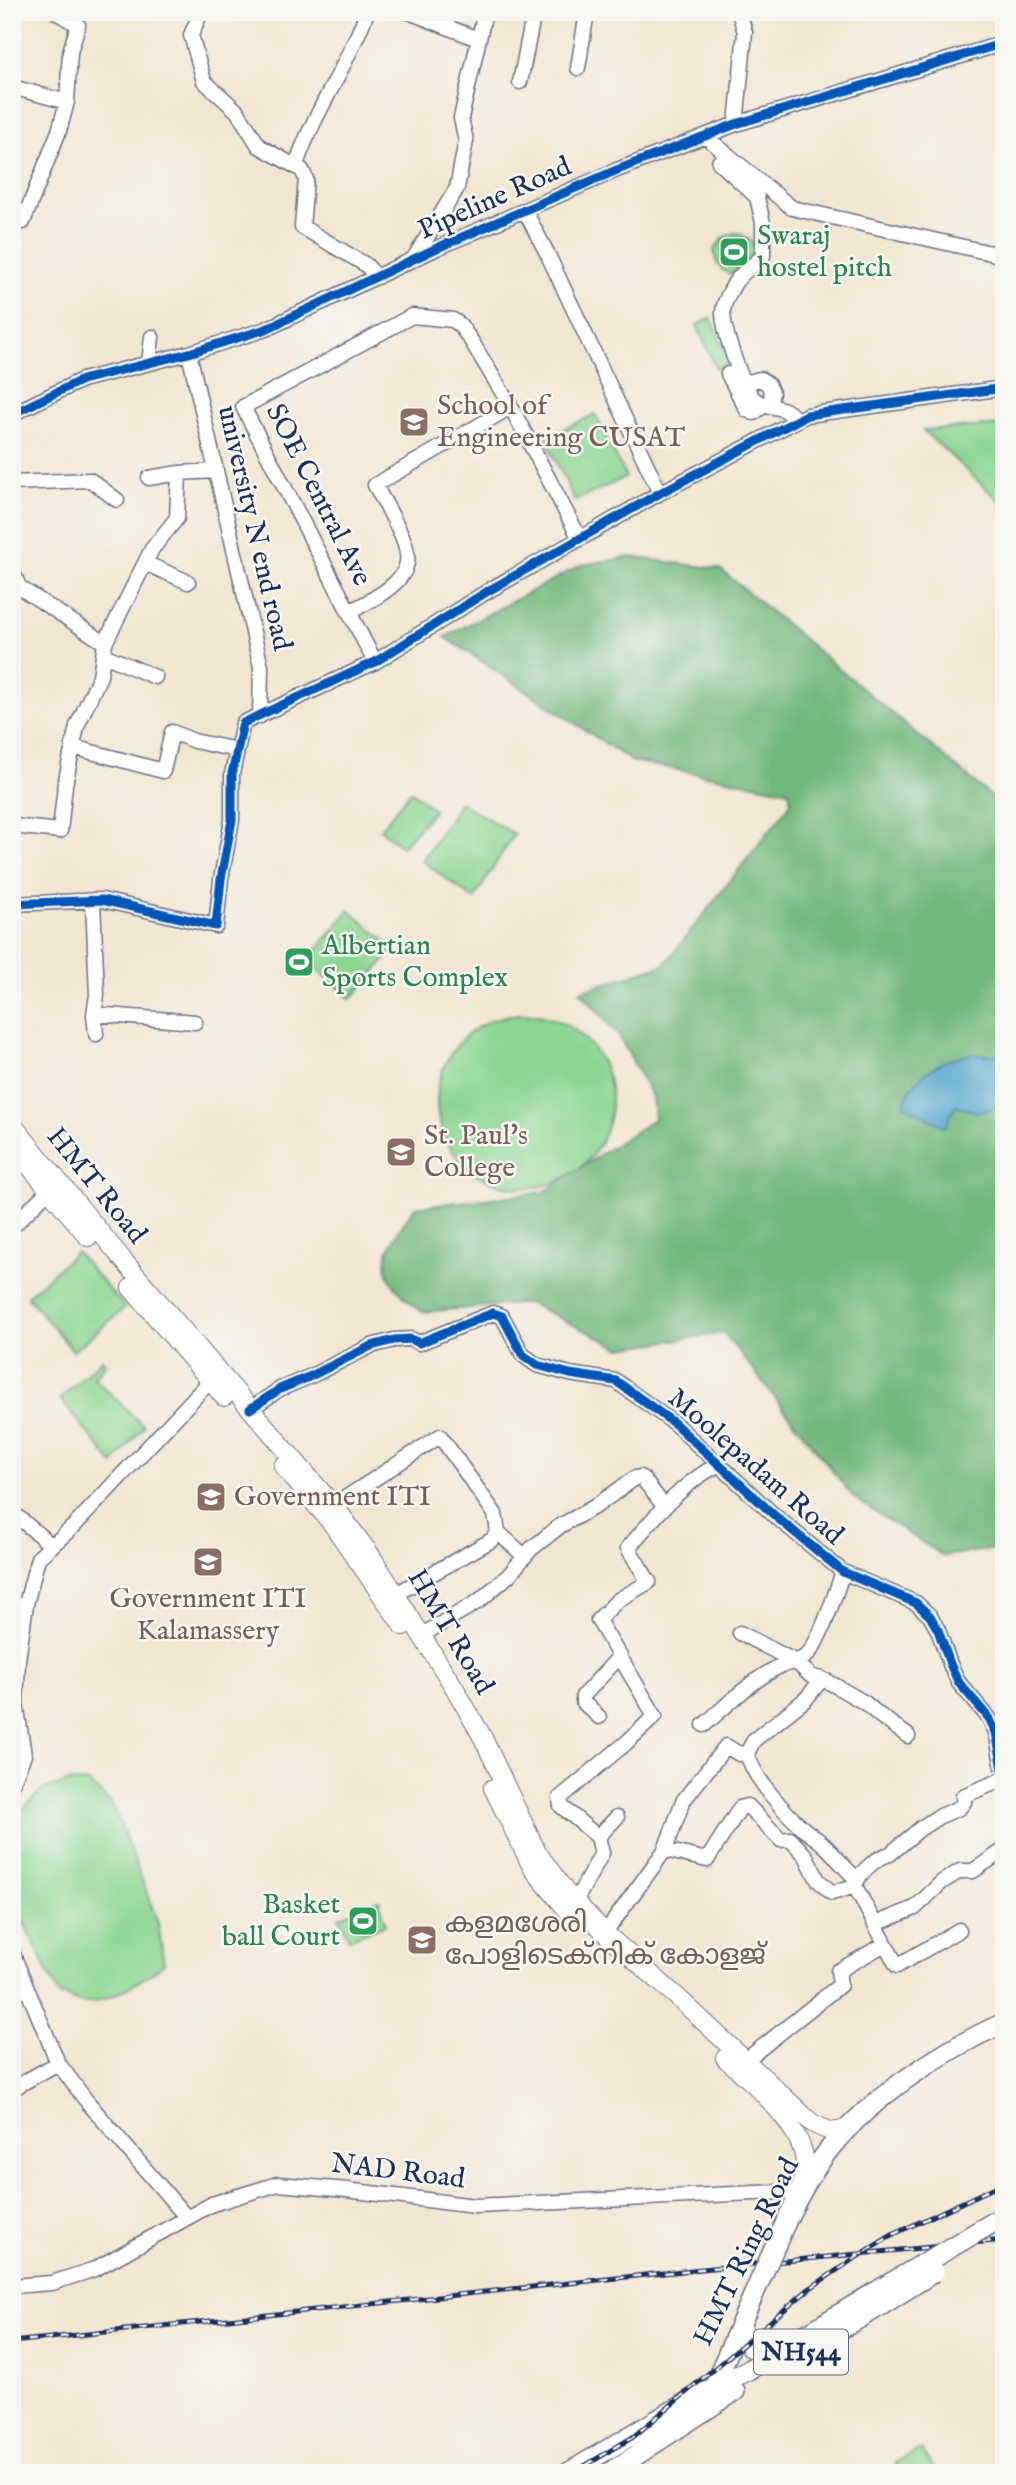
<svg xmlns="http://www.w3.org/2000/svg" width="1016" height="2485" font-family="'IM FELL English','Noto Sans Malayalam',serif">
<rect width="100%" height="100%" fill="#f6f6f2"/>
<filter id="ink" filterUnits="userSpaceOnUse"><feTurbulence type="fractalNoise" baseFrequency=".0143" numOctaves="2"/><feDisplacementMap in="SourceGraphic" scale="14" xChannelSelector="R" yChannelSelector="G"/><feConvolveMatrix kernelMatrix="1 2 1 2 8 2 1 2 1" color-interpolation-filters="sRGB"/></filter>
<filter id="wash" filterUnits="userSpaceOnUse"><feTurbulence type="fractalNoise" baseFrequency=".00686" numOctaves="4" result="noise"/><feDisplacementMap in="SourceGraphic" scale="28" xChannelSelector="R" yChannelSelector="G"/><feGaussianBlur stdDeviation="1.57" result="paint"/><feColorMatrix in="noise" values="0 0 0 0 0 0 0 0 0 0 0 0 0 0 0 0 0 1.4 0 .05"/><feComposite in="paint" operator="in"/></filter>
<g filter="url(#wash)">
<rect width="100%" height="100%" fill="#f2e6d0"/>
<!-- green -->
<path fill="#8cd692" stroke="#548278" stroke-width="2" d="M734 233 741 234 755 245C754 258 741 269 729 274 719 270 715 260 714 250L723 238Z
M711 318 731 362 716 369 697 325Z
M595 414 626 477 575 501 545 438Z
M1004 425V505L923 430Z
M411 791 434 810 402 847 380 829Z
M460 802 514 834 474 899 422 861Z
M349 910 395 949 351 999 308 961Z
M437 1101a87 87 0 1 1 174 0a87 87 0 1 1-174 0Z
M76 1252 125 1308 73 1351 27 1296Z
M102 1359 106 1364 94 1378 144 1426 113 1464 60 1399Z
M69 1782 89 1783 112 1804 126 1838 158 1923 164 1964C144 1979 105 2006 79 2002 72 2000 67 1995 59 1995L12 1898V1826L26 1806 42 1790Z
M379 1900 386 1924 349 1939 339 1917Z
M921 2449 936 2473H901L895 2463Z"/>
<!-- forest -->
<path fill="#71b77c" stroke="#46736d" stroke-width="2" d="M631 557 720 569 1004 807V1548L943 1556 854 1498 724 1333 621 1348 529 1303 422 1312C370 1272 381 1255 415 1207L544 1192 654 1119 652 1097 619 1036 580 991 664 965 791 803 789 791 632 761 445 637 581 565Z"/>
<!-- water -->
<path fill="#53a6ce" stroke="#376a96" stroke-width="2" d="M997 1055 1004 1059V1101C983 1115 978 1114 956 1105L945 1127 905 1105C907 1080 940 1060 963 1056 974 1054 986 1055 997 1055Z"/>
</g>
<g filter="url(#ink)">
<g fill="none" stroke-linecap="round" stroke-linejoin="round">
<!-- minor casing -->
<g stroke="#666f86" stroke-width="17">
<path id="minor" d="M201 12 191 35 204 81 237 111 259 146 302 170 306 179 302 227 366 265 377 277
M409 12 478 39
M578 68 587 12
M520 82 534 12
M12 87 67 102
M736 124 745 32 739 12
M705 136 792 208 1004 256
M719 162 757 197 763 223V256C754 265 738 275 733 286 729 293 723 305 723 312 723 330 742 386 754 399 769 412 782 401 796 420
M296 165C314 112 348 65 367 12
M525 211 547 253 660 493
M12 222H23L59 131 67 102 70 52 78 25 56 12
M413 260 457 188 466 141 461 118 485 12
M189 353 261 667 260 716
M149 363 152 337
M728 374 747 410 754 413 770 401 772 393 768 384 760 379 752 381 747 387
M12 414 82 380 189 353 266 329 437 248 617 170 736 124 1004 43
M149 478 179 473 216 471
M12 483 90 480 117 500
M145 563 188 582
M12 570 19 587 105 643
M349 612C432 570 413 556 375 485L511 407
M104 655 155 677
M375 662 243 407 412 316 453 320 460 325 472 342 511 407 580 539
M73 747 163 771 172 732 194 741 237 750
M12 826 60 831 65 785 77 726 100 676 105 643 152 549 177 518 179 473
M93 900 97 995 94 1014 96 1034
M12 904 102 900 216 926 221 879 232 820V774L243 723 375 662 488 591 660 493 807 415 1004 388
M94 1014 195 1022
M12 1227 56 1183
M250 1409 280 1389 311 1376 371 1346 394 1340 411 1339 419 1343 493 1313 502 1316 523 1355 537 1365 570 1374 616 1381 675 1424 775 1516 843 1572 916 1603 930 1616 938 1630 950 1664 959 1683 989 1718 996 1732 1004 1774
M333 1506 440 1436 495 1514 498 1532 524 1556
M12 1512 52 1546
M396 1594 492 1540 498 1532
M740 1633 796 1662 811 1676 829 1682 865 1703 879 1715 908 1736
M422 1635 479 1601 509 1575 531 1549 560 1526 596 1506 635 1478 640 1477 643 1479 664 1506
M599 1717 583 1702V1696L620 1656
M704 1725C727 1705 749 1683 776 1668 786 1663 798 1663 806 1656 820 1644 836 1591 843 1572
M747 1753C753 1778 786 1814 806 1831 811 1835 818 1839 823 1844 836 1855 844 1869 857 1879
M12 1784 24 1755 16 1703 18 1660 26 1604 38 1558 74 1526 210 1381
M598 1837 617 1817
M665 1850 683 1801 726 1746 739 1754 747 1753 754 1740 806 1699 822 1679
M855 1886C858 1873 877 1857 890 1854L921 1828 938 1817 959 1808 964 1802 963 1796 1004 1779
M575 1902 602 1853 598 1837 561 1806 560 1798 626 1743 655 1716 598 1620 618 1600 649 1582 628 1548C654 1518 683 1481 720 1464
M875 1924 915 1908 942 1882 960 1871H973L1004 1850
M605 1933 665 1850 707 1860 740 1808 748 1806 781 1840 790 1839 806 1856 818 1880 832 1893 855 1886 897 1966 959 1930
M12 1952 58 2063 85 2099 187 2218
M746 2060 840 1985 838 1971 885 1944
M12 2089 58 2063
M12 2286 52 2283 95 2269 212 2204 278 2184 347 2190 475 2206 801 2191"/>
</g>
<!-- major casing -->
<g stroke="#666f86" stroke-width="20">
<path id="major" d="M12 1124 123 1260 338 1511 372 1557 454 1687 483 1738 537 1852 565 1891 607 1935 686 2005 812 2123C828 2131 836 2136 852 2125
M12 1145 88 1237
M131 1288 224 1397
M283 1466 333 1525 403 1626
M493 1788 533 1869 569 1912
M725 2058C750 2079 798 2123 804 2156 806 2167 804 2178 801 2189
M741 2325 751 2348 773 2355"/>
</g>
<!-- highway casing -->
<g stroke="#666f86" stroke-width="22">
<path id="highway" d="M789 2215C801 2191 814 2168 831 2147 872 2097 944 2049 1004 2023
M836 2332 882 2305
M721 2386 717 2378 749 2305
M568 2473 694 2398 748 2370 872 2294
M609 2473 735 2391"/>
</g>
<!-- minor -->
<use href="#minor" stroke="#fff" stroke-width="14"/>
<!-- major -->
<use href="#major" stroke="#fff" stroke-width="18"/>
<!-- highway -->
<use href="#highway" stroke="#fff" stroke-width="19"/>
<!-- rail casing -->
<g stroke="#1b2f5e" stroke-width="5">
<path id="rail" d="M12 2342 702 2269 1004 2240
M573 2473 633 2437 809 2289 852 2260 894 2234 1004 2183"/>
</g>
<!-- rail -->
<use href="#rail" stroke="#f6f6f2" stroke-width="2.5" stroke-dasharray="8" stroke-linecap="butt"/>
<!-- highway-bridge casing -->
<g stroke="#666f86" stroke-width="22" stroke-linecap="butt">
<path id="highway-bridge" d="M872 2294 1004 2216
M749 2305 789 2215
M882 2305 934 2272"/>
</g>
<!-- highway-bridge -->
<use href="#highway-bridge" stroke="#fff" stroke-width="19"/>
<!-- cycleway casing -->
<g stroke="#f6f6f2" stroke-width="13">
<path id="cycleway" d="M12 414 82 380 189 353 266 329 437 248 617 170 736 124 1004 43
M12 904 102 900 216 926 221 879 232 820V774L243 723 375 662 488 591 660 493 807 415 1004 388
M250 1409 280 1389 311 1376 371 1346 394 1340 411 1339 419 1343 493 1313 502 1316 523 1355 537 1365 570 1374 616 1381 675 1424 775 1516 843 1572 916 1603 930 1616 938 1630 950 1664 959 1683 989 1718 996 1732 1004 1774"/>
</g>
<!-- cycleway -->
<use href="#cycleway" stroke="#0057b8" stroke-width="9"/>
</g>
</g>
<!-- icons -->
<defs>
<g id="stadium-square" transform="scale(1.575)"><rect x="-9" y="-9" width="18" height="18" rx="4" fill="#2e9e5b" stroke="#f6f6f2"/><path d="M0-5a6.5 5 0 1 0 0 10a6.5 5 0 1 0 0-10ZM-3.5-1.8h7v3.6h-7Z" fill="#fff"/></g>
<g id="university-square" transform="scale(1.575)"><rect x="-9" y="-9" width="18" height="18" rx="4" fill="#8d6e63" stroke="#f6f6f2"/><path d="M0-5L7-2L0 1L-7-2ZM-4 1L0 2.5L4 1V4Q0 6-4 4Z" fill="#fff"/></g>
</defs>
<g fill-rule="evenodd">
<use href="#stadium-square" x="734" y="252"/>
<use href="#university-square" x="414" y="422"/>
<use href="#stadium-square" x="299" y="962"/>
<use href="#university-square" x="401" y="1152"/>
<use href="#university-square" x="211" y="1497"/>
<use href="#university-square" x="208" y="1562"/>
<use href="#stadium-square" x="363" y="1921"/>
<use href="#university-square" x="422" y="1940"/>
</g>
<g text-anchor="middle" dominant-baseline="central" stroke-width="5" stroke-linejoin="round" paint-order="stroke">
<!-- shield labels -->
<rect fill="#f6f6f2" stroke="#5d6b8a" stroke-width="2" x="754" y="2329.5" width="94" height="45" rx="5"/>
<g font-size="26" font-weight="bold" fill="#1b2f5e">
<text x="801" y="2352">NH544</text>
</g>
<!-- street labels -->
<g font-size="28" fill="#1b2f5e" stroke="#f6f6f2">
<text transform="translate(495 199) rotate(-24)">Pipeline Road</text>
<text transform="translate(318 495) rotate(63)">SOE Central Ave</text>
<text transform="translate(254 528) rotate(77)">university N end road</text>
<text transform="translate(96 1186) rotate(51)">HMT Road</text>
<text transform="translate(755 1467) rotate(41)">Moolepadam Road</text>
<text transform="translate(450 1632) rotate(59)">HMT Road</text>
<text transform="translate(398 2172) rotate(7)">NAD Road</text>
<text transform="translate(747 2252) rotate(-64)">HMT Ring Road</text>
</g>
<!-- leisure labels -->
<g font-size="28" fill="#27864d" stroke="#f6f6f2" text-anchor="start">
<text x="757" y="236">Swaraj<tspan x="757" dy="32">hostel pitch</tspan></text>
<text x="322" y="946">Albertian<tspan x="322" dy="32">Sports Complex</tspan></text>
<text x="340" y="1905" text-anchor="end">Basket<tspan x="340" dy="32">ball Court</tspan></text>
</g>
<!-- education labels -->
<g font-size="28" fill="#785e54" stroke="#f6f6f2" text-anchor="start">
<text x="437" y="406">School of<tspan x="437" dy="32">Engineering CUSAT</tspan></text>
<text x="424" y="1136">St. Paul's<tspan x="424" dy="32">College</tspan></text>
<text x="234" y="1497">Government ITI</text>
<text x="208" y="1599" text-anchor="middle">Government ITI<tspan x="208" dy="32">Kalamassery</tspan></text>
<text x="445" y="1924">കളമശേരി<tspan x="445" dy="32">പോളിടെക്നിക് കോളജ്</tspan></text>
</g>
</g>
<!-- margin -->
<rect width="1016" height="2485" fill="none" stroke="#f6f6f2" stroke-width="42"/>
</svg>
